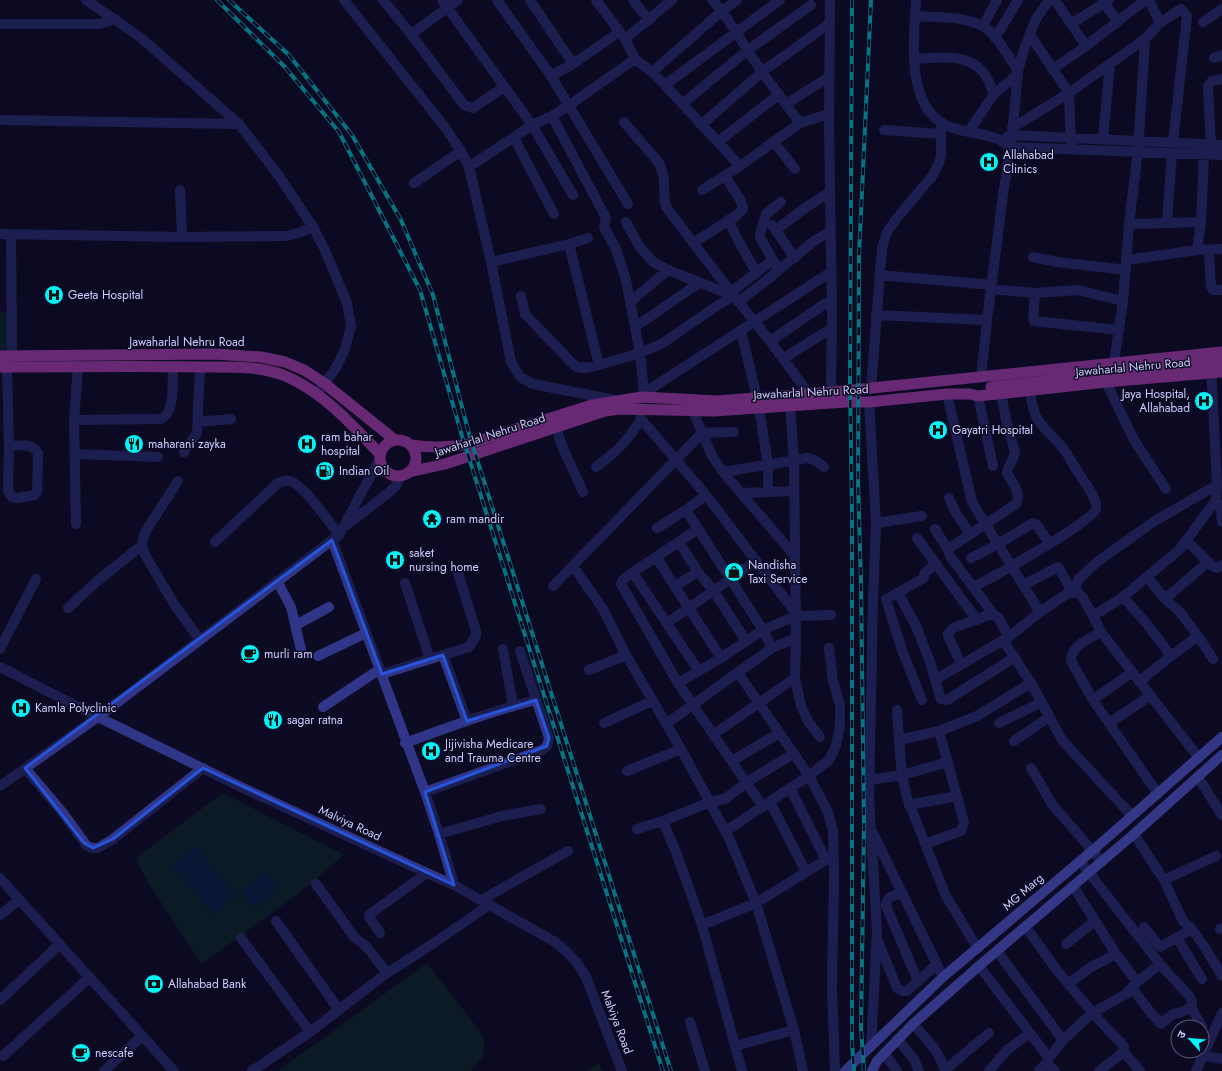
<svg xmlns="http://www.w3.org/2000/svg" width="1222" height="1071" font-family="Jost,'Noto Sans Devanagari',sans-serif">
<rect width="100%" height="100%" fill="#0d0b23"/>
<!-- green -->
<path fill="#0d2d2a" d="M0 312 11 313 10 350H0Z
M223 793 344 855 293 898 201 964 146 879 136 858Z
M427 963 482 1034C487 1050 483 1061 470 1071H278Z
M599 1063 602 1071H587Z"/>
<!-- water -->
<path fill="#062347" d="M195 846 237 895 214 915 172 866Z
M266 870 280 886 255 908 241 892Z"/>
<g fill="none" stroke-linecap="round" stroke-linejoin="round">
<!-- minor -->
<path stroke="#313587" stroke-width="10" d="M344 0 444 126 461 151 469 167 491 262 511 362 520 377 533 384 615 400
M383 0 411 34 464 105 473 108 504 87
M442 0 532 125 573 195
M497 0 551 76 628 204
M530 0 573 64
M596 0 625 39 635 59 652 72 665 85 740 166 800 123 829 114
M633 0 649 20
M712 0 722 11 762 72 800 123
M830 0 829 123 832 313 831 381 834 399
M916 0C914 40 904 113 953 128 968 133 984 133 998 139 1002 141 1007 144 1011 147L1222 155
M1055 0 1086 46
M1102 0 1118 22
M915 16C939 18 972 15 991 32 999 40 1011 60 1018 71
M1203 22 1222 9
M1160 23 1181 9 1187 16 1173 142
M0 24H99L115 19
M1071 24 1109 0
M983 26 997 0
M411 34 458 0
M1030 35 1069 93 1071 145
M995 38 1018 0
M625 39 672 0
M1214 58 1222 55
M914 59C936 58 967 52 983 72 988 78 991 87 994 94L969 131
M1053 69 1086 46 1145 0
M652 72 722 11 737 0
M551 76 573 64 619 32
M665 85 780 0
M994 94 1018 74
M682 104 748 50 811 5
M786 104 829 77
M552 116 606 218 604 227 616 249 626 280 640 353 644 393
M0 120 239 124
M701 125 762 72 830 23
M1012 128 1069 93 1145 39 1160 23 1149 0
M884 130 941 134
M1007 137 1012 135 1222 145
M514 138 554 214
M1103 139 1110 64
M718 142 778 95
M774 142 795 169
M1211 144 1208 86 1212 81 1222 79
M469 167 532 125 552 116 568 106 635 59
M414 183 461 151
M180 190 182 237
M702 190 740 166
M728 220 739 242 756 272
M626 222 639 246 653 262 668 270 734 296 770 341 809 394
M1167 222 1172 153
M1129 224 1201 222
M772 225 795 258
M776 230 805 208 830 192
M0 234 182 237 286 236 299 233 313 227
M11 235 12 356
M693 243 736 216 743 209 741 201 725 176
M569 244 599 365
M1197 250 1201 222 1204 154
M1209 250 1211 287 1213 290H1222
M1033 257 1057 262 1126 270
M1127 260 1197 250 1222 249
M491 262 569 244 588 238
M779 270 760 238V234L766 214 781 202
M879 275 992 285
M991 289 1035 293 1078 290 1123 301
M731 292 773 260
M1035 293 1033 319 1034 321 1119 330
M521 296 525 314 572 363 577 367 584 368 599 365 640 353 663 343 718 305 734 296 666 207C662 191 667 179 659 163L624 122
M630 302 668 270
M738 302 762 284 814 241 831 231
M876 315 987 320
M635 327 699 283
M741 331 757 398
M770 341 826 303
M784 358 832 328
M1114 363 1123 301 1129 224 1138 151 1145 39
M1211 366 1217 485 1216 500 1221 511 1222 522
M7 367 9 446 8 491 12 497 18 498 35 495 37 492 38 453C31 442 21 446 9 446
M981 377 987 320 1003 194 1011 147 1018 71 1024 49 1036 19 1049 0
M1106 382 1134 440 1166 489
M871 389 882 248 887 232 897 218 933 175 939 163 941 156V123
M947 394 972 502 1040 612
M978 396 993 466
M869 402 876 523 873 599 869 797 877 932 871 1047
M790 406 794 461 796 638 795 678 801 706 808 721 820 737
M759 408 768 465V492
M693 411 712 456 723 472 795 556
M74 420 161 419C176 412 172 381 173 366
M198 422 231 419
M556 427 562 446 583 492
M184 452 197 433 200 367
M75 454 158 457
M596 467C617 451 627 442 641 419
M723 472 808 458 816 461 824 467
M742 493 794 491
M706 495 686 510 763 630 772 648 796 638
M949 498 956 513 970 534
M876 523 922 516
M76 524 74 420 78 367
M657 528 686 510
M698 529 626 577 622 581 621 584 678 683 763 807
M935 529 947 548 950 556 994 615
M917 538 977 620
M332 540 425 792 439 834 454 885
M1186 540 1212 566 1217 568 1222 565
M215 542 278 483C282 481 285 480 290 481 303 484 330 523 339 535
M679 542 698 572 713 590 746 641
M142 545 144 553 174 604 200 640
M947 548 951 547 966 537 1016 504C1022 494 1012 482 1007 473 1008 465 1014 460 1015 452L1007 424 1001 394
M656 557 721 658
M971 558 998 544 1033 523 1037 525 1049 543
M573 566 603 609 626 655 681 749 730 840 756 903 794 1030 803 1071
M633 573 698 670
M1147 577 1165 599 1179 611 1198 636 1213 659
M277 581 291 607 302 654
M405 583 430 659
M1023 585 1058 567 1073 593
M553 586 702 433 734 432
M675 586 698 572
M973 587C991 578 1091 523 1096 509 1099 499 1081 478 1076 469 1072 463 1069 456 1065 451 1057 439 1041 428 1036 416 1032 408 1031 399 1030 390
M898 593 916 626 930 662 941 699 947 700 952 697 1015 657
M1077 593 1076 586 1078 580 1097 562 1153 522 1217 485
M892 596 924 578V574L936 563
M1123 597 1147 624 1171 656 1139 682
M886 599 902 650 922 700
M1165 599 1208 562
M68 608 95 583 142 545 144 535 147 529 178 481
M795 612 706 495 641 419 638 409 644 393 831 272
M667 623 756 561
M296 625 329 607
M1101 632C1089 639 1071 645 1071 661L1093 700 1158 794
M1003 640 1031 683 1062 740 1132 816
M0 649 36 579
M503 649 513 706
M443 655 467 721
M318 656 366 633
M1171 656 1198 636
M961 664 948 636V633L953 628 991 614 998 617 1009 637
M589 670 626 655
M382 674 469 647 476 636V631L457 570
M795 678 759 703 809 776 828 812 833 831 834 876 832 987 835 1071
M936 679 1009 637 1040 612 1068 593H1077L1082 596 1093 616
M678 683 721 658 763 630 795 616 831 615
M1093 700 1132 672
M323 707 380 669
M897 710 899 740
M604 723 652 701
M999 723 1042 702
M1109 723 1150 696
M666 724 772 648
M714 734 759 703 738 673
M1014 741 1049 717
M405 743C449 727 492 711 536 700
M1199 758 1101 632 1093 616 1123 597 1180 549 1216 500
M732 761 779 733
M25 768 63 813 87 846 93 848H98L113 839 203 768
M1031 768 1052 804 1102 862
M627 771 681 749
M1198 777 1222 815
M869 780 902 775 948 762
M790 788 826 860
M425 792 542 750 547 746 549 738 520 651
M770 802 806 872 833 856
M909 805 957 796
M663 821 676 852 702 925 742 1071
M637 829 663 821 710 802 725 799 747 782 793 754
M726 831 790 788 809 776 829 760 836 746 840 725V705L833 681 829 648
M873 833 943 977
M439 834 502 816 541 809
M1134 834 1164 880 1183 921 1192 929 1206 949 1222 976
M925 844 961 831 964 822 939 731
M1080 861 1160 964 1190 997 1192 1002 1191 1007 1202 1027
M0 878 174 1071
M1164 880 1216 856
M316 884 355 938 366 946 387 973
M1073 886 1116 954 1137 982
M903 893C895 895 886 896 886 906L918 981
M481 900 568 851
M0 915 19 900
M276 921 339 1010
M702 925 756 903 806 872
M1025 926 1059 973 1098 1019 1122 1044 1124 1047V1052L1140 1071
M1144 927 1160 947 1192 929
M1220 929 1222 928
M380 933 369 917 370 914 427 873
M241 938 310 1032
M1177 938 1202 979
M878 941 897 988C901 991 903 992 907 991L937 964
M1066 944 1095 921
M978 949 946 896 907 798 902 775 899 740 939 731 977 716 1031 683
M997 951 1063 1040 1049 1058
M979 966 1049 1058 1046 1063 1055 1071
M1068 984 1091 967 1116 954
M1132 988 1151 1013 1161 1024 1173 1014 1182 1012 1191 1007
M0 1000 60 944
M690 1022 705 1071
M913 1024C926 1038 940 1052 945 1071
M897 1039 914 1059 919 1071
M1063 1040 1092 1013 1126 994 1137 982 1160 964
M735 1046 794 1030
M884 1053 897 1071
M1203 1055 1222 1059
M3 1056 90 977
M945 1070 989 1033
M104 1071 142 1036
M252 1071 310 1032 387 973 431 945 489 905
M989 1071 1007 1050 1030 1033
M1039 1071 1046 1063
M1099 1071 1124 1052
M1196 1071 1222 1013"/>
<!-- tertiary -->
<path stroke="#313587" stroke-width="10" d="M86 0 140 37 239 124 279 176 313 227 324 248 347 303 351 326 345 349 336 368 317 394
M347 525 388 493 395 487 401 476
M0 667 98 717 243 788 427 873 454 885 555 942 567 952 577 963 586 977 622 1071
M0 786 98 717 339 535 380 458"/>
<!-- secondary -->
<path stroke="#646dff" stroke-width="10" d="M845 1071 943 977 1092 851 1222 737
M872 1071 877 1061 913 1024 979 966 1134 834 1222 755"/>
<!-- trunk -->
<path stroke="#d84ed7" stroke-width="11" d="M0 356 214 354 261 357 285 362 304 370 324 383 395 440
M0 367C67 367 134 366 201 367 230 367 263 365 290 378 326 395 353 426 380 454
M380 458a18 18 0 1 1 36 0a18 18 0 1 1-36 0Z
M411 445C432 448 448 448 469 444L592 405 642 397 717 401 833 392 1222 352
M409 472 445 464 605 411 620 409 714 411 846 402H869L947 394H970L978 396 1106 382 1222 372"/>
<!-- rail casing -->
<g stroke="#00f4f8" stroke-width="4">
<path id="rail" d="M217 0 284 66 339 132 420 290 462 436 663 1071
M229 0 289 55 352 135 401 220 433 295 469 434 671 1071
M852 0 850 380 852 513V1043L854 1071
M864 1071 861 1028 864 825 861 583 858 483 859 255 871 0"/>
</g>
<!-- rail -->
<use href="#rail" stroke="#0d0b23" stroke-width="2.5" stroke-dasharray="8" stroke-linecap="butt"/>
<!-- trunk-bridge -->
<path stroke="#d84ed7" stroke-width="11" d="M991 387 1222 362"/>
</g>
<!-- marked area -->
<path d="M0 0H1222V1071H0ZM332 540 382 674 443 655 467 721 536 700 549 738 547 746 425 792 454 885 203 768 113 839 93 848 84 843 25 768Z" fill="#0d0b23" fill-opacity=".55" fill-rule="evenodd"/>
<path fill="none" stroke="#2654da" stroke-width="3" stroke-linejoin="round" d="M332 540 382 674 443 655 467 721 536 700 549 738 547 746 425 792 454 885 203 768 113 839 93 848 84 843 25 768Z"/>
<!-- icons -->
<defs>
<g id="hospital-disc" transform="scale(1)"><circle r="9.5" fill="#00f4f8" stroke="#0d0b23"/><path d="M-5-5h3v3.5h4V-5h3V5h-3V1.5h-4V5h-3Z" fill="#111"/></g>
<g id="restaurant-disc" transform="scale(1)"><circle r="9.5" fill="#00f4f8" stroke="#0d0b23"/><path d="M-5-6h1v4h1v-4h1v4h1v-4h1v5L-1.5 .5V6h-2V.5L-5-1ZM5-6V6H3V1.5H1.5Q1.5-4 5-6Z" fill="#111"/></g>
<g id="fuel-disc" transform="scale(1)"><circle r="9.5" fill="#00f4f8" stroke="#0d0b23"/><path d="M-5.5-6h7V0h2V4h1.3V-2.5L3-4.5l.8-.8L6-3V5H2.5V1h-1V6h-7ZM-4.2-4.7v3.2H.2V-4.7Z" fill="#111"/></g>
<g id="temple-disc" transform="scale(1)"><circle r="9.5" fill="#00f4f8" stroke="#0d0b23"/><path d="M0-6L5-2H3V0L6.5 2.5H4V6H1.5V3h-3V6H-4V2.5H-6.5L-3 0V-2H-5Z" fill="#111"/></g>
<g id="shop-disc" transform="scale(1)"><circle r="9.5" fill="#00f4f8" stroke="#0d0b23"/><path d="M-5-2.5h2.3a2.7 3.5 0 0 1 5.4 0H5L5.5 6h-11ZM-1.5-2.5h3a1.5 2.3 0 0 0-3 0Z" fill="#111"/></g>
<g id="cafe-disc" transform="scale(1)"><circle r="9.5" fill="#00f4f8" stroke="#0d0b23"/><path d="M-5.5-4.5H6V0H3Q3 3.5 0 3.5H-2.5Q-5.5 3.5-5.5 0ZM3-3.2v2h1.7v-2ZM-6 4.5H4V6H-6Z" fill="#111"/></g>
<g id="bank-disc" transform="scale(1)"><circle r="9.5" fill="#00f4f8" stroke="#0d0b23"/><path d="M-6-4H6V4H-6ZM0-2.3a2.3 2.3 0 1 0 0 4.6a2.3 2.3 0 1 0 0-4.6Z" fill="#111"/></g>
</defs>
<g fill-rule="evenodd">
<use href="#hospital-disc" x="989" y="162"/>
<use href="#hospital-disc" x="54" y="295"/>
<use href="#hospital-disc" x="1204" y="401"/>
<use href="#hospital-disc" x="938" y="430"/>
<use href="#restaurant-disc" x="134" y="444"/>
<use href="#hospital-disc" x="307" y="444"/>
<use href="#fuel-disc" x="325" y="471"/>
<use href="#temple-disc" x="432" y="519"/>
<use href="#hospital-disc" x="395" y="560"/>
<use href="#shop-disc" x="734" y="572"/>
<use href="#cafe-disc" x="250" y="654"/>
<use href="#hospital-disc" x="21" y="708"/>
<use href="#restaurant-disc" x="273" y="720"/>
<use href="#hospital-disc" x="431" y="751"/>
<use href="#bank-disc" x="154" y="984"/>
<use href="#cafe-disc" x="81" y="1053"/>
</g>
<g text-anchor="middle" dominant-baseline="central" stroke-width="3" stroke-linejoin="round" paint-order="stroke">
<!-- poi labels -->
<g font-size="12" fill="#cecdff" stroke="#0d0b23" text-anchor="start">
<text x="1003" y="155">Allahabad<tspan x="1003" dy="14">Clinics</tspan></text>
<text x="68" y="295">Geeta Hospital</text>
<text x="1190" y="394" text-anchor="end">Jaya Hospital,<tspan x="1190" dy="14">Allahabad</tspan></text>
<text x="952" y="430">Gayatri Hospital</text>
<text x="321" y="437">ram bahar<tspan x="321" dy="14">hospital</tspan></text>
<text x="148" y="444">maharani zayka</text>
<text x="339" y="471">Indian Oil</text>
<text x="446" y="519">ram mandir</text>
<text x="409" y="553">saket<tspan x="409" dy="14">nursing home</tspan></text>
<text x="748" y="565">Nandisha<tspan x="748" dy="14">Taxi Service</tspan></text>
<text x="264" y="654">murli ram</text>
<text x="35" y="708">Kamla Polyclinic</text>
<text x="287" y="720">sagar ratna</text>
<text x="445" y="744">Jijivisha Medicare<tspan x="445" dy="14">and Trauma Centre</tspan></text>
<text x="168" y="984">Allahabad Bank</text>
<text x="95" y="1053">nescafe</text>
</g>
<!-- street labels -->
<g font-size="12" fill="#cecdff" stroke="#0d0b23">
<text x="187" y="342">Jawaharlal Nehru Road</text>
<text transform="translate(1133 367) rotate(-5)">Jawaharlal Nehru Road</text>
<text transform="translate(811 392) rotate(-3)">Jawaharlal Nehru Road</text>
<text transform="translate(490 435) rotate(-18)">Jawaharlal Nehru Road</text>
<text transform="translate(350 823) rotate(25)">Malviya Road</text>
<text transform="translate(1023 892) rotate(-41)">MG Marg</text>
<text transform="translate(617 1022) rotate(69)">Malviya Road</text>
</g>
</g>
<!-- north arrow -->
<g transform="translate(1190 1039) rotate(297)"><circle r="19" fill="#0d0b23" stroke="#5a597b"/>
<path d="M0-3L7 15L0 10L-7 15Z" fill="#00f4f8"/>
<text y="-6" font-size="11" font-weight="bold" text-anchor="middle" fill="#cecdff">उ</text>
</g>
</svg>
